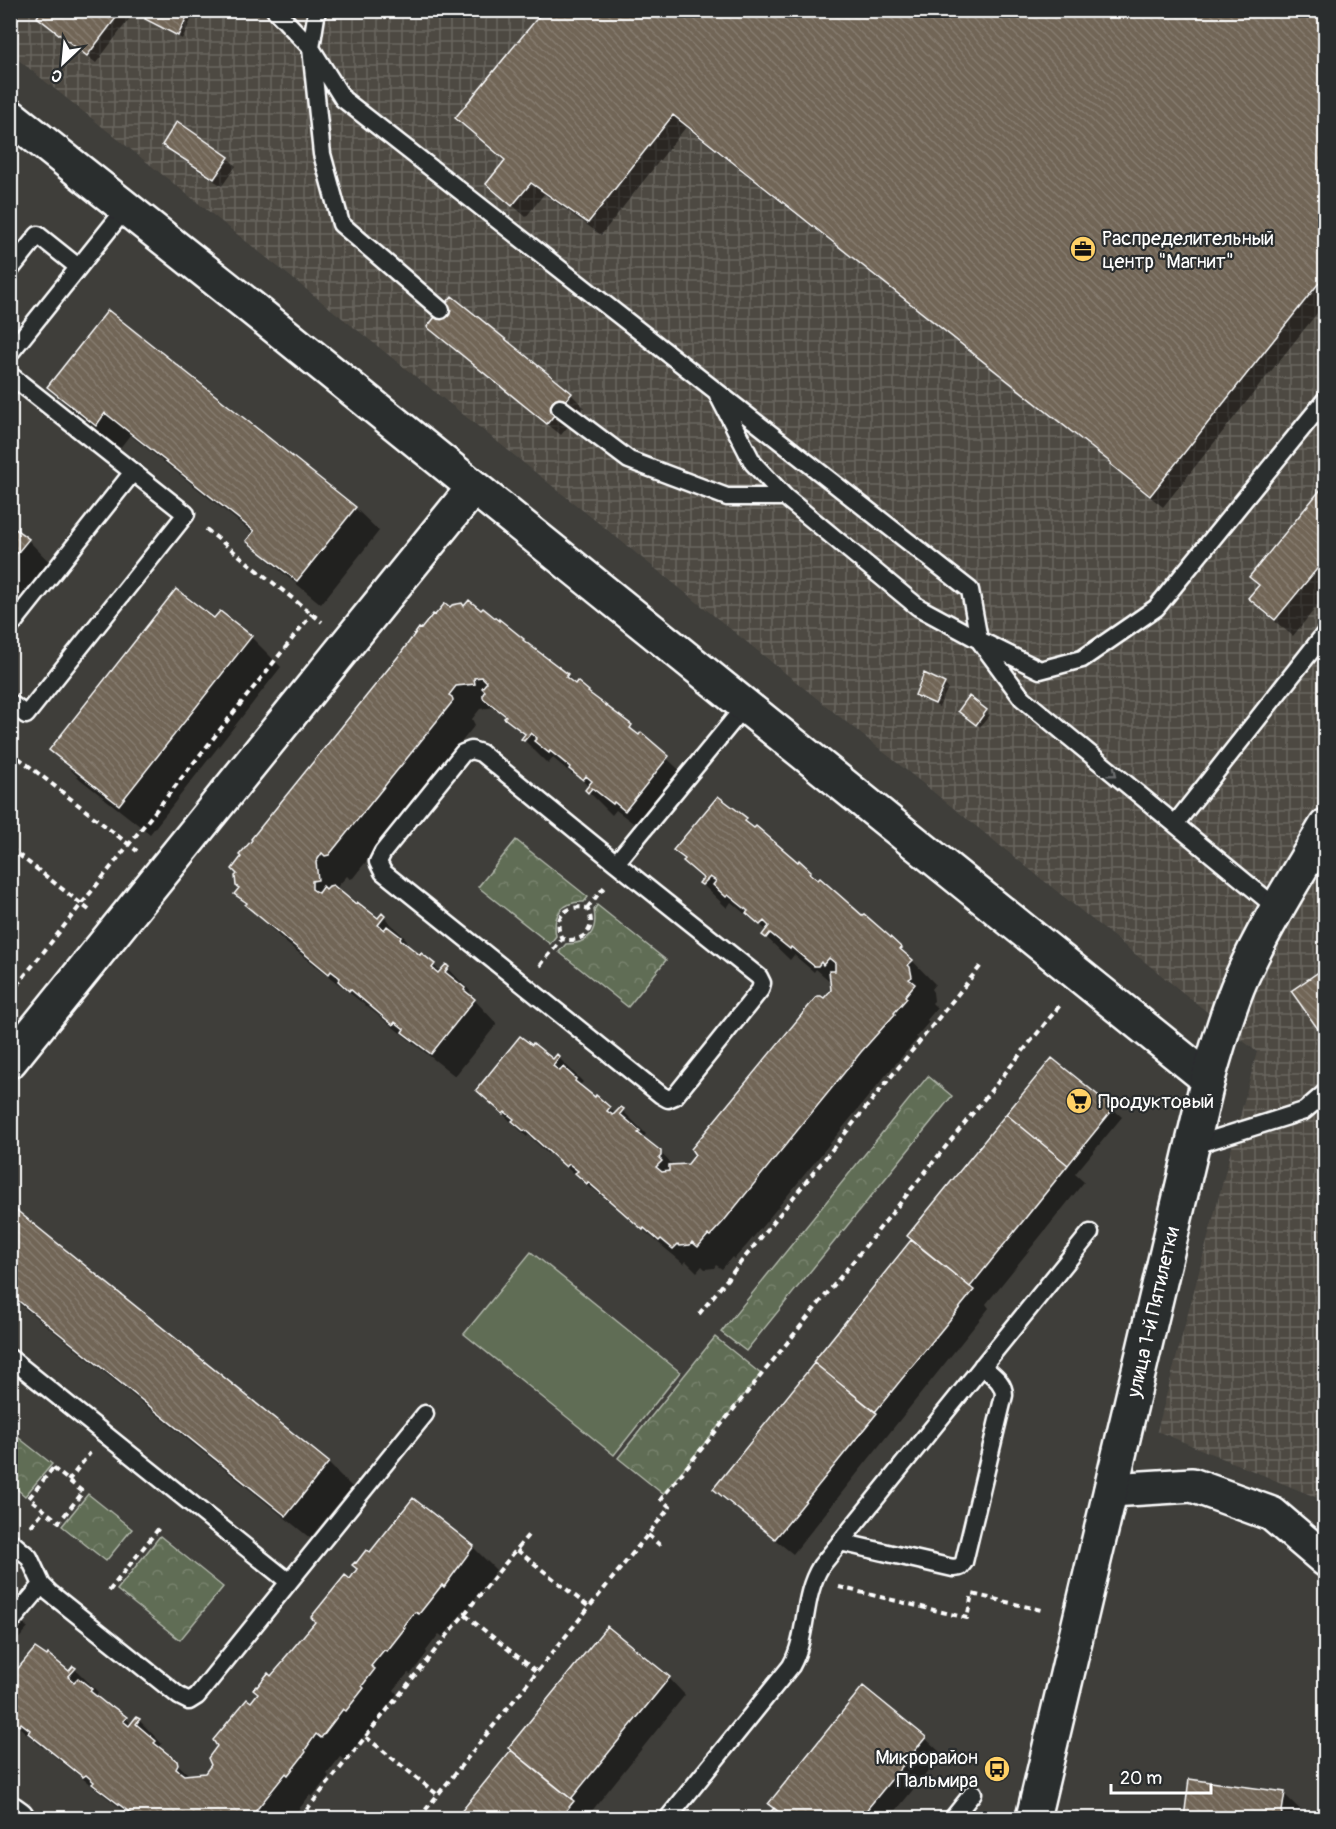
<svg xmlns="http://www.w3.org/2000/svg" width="1336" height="1829" font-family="Pangolin,sans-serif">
<defs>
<pattern id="industrial-grid" width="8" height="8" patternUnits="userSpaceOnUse" patternTransform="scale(1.5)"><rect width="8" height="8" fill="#4e4a43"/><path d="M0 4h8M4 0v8" fill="none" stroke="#69655f"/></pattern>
<pattern id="forest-crowns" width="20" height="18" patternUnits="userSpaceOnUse" patternTransform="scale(1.5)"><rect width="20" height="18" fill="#606d54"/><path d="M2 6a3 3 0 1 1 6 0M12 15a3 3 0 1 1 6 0" fill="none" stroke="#78836e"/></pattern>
<pattern id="building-back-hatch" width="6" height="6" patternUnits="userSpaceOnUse" patternTransform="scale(1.5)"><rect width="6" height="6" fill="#716557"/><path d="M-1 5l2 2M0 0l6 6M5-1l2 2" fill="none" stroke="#867c70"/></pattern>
</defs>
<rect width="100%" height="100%" fill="#3f3e3a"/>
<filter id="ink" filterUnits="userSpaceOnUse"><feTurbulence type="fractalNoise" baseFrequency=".0167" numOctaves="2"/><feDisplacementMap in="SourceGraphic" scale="12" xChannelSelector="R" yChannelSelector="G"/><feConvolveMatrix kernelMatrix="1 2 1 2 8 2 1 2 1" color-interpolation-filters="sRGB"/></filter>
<g filter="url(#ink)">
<!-- industrial -->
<path fill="url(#industrial-grid)" d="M10 11H1325V1501L1157 1431 1257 1052 489 435 11 54Z"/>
<!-- forest -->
<path fill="url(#forest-crowns)" stroke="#b0b6aa" stroke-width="1.5" d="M516 840 588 897 584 902C562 901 552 915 556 936L550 944 478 887Z
M597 905 666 960 628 1007 559 952 566 944C588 944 598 932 594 910Z
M928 1076 952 1096 746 1351 721 1332Z
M715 1337 761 1374 663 1494 618 1458Z
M10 1431 52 1464 25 1496 11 1484Z
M88 1494 132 1529 106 1561 62 1526Z
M160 1536 223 1587 180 1640 117 1590Z"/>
<!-- garden -->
<path fill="#606d54" stroke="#b0b6aa" stroke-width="1.5" d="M531 1252 680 1372 614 1455 464 1334Z"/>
<!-- shadow -->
<path fill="#0007" d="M44 10H129L133 14 96 63 47 25Z
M152 10H196L182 39 151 23 147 19Z
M1323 10 1326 12V302L1163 507 1125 477 1114 466 686 127 601 235 544 194 526 217 488 184 506 161 457 118Z
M164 144 228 158 236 166 222 186 172 153Z
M10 229 25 244 10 263Z
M108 313 355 508 379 531 321 604 272 564 248 541 254 534 130 435 120 448 72 410 49 387Z
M429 327 571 394 584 407 561 435 442 340Z
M1326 486V595L1293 636 1267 615 1250 598Z
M10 527 28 540 58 571 10 631Z
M251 637 281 667 150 834 81 780 51 750Z
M531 648 567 675 576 684 588 692 640 736 641 734 691 781 637 826 616 810 612 815 587 790 589 787 579 777 574 773 573 775 553 758 548 764 523 739 525 736 495 707 480 709 472 719 475 725 353 878 350 879 347 876 338 886 339 892 378 920 382 915 407 940 405 943 415 953 420 957 422 955 441 972 446 966 471 992 469 994 497 1024 455 1076 285 942 236 894 402 654Z
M944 684 948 688 939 707 920 698 916 694Z
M986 711 990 715 980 727 964 714Z
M718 798 810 872 863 917 886 935 901 949 935 984 931 989 933 992 934 1001 932 1003 937 1008 927 1020 929 1022 916 1037 918 1038 885 1076 747 1245 734 1259 732 1257 722 1269 716 1265 714 1268 705 1269 702 1266 697 1272 686 1261 684 1264 592 1188 591 1189 549 1152 548 1154 528 1135 527 1137 478 1090 554 1061 558 1057 583 1082 580 1085 594 1098 609 1108 616 1114 621 1109 646 1134 644 1137 674 1166 688 1165 825 1000 832 990V983L816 969 814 972 794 955 790 960 764 935 767 931 752 917 751 919 731 902 727 908 701 883 704 879 675 850Z
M1326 974V1034L1319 1028Z
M1113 1109 1122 1117 1075 1174 1084 1182 986 1304 989 1308 793 1554 732 1505 715 1488 913 1240Z
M10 1207 328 1463 352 1487 310 1538 17 1302 10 1310Z
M473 1547 496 1570 468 1609 466 1608 443 1637 439 1634 426 1651 427 1653 411 1674 408 1673 394 1690 397 1694 384 1710 386 1712 370 1733 368 1731 345 1760 340 1757 327 1774 329 1776 312 1797 310 1795 292 1818H133L54 1756 44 1747 43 1748 10 1719 75 1669 98 1692 96 1696 105 1705 126 1718 132 1725 139 1720 162 1744 160 1747 190 1776 206 1774 251 1704 370 1554Z
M10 1611 28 1628 10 1649Z
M669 1678 685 1695 587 1817 589 1818H458L512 1751Z
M925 1738 942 1754 890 1818H767L775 1808Z
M1191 1781 1284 1794 1309 1818H1185Z"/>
<!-- building -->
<path fill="url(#building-back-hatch)" stroke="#fff" stroke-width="1.5" d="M42 10H122L87 56 37 17Z
M150 10H190L178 36 145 19Z
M544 10H1325L1326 274 1150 496 1110 464 1111 463 673 115 588 223 531 183 512 206 486 184 505 160 455 118Z
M177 121 229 157 214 179 162 145Z
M452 296 572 393 547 424 427 327Z
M108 310 356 507 297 581 246 541 254 531 105 413 96 426 47 387Z
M1326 483V558L1275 620 1248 598 1259 585 1249 577Z
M10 525 29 539 10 562Z
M176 589 214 618 220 611 252 636 119 805 49 750Z
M469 600 481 610 483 608 499 621V619L524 639 523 640 568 674 566 677 575 684 577 681 589 691 588 692 632 725 630 728 639 735 641 732 669 756 625 811 614 802 613 804 592 788 588 793 585 790 592 781 586 776 583 780 569 769 570 767 550 751 549 753 534 741 537 738 531 733 524 741 521 739 525 734 504 718 506 716 483 698V694L485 691 482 688 487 682 482 677 474 678 475 684 456 686 449 695 452 697 453 701 329 855 325 856 322 853 316 862 318 880 312 881V889L318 893 323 886 326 889 329 886 333 885 356 904 357 902 378 918 382 913 385 916 378 925 384 930 387 926 401 937 400 939 420 955 421 953 435 964 432 968 438 973 446 964 449 967 445 972 465 988 464 990 475 999 431 1054 402 1032 404 1029 395 1022 393 1025 350 989 349 991 338 981 340 978 331 971 329 974 245 905 247 903 234 894 239 888 236 886 235 876 237 874 232 869 241 857 239 855 252 840 251 839 401 653 419 628 421 629 433 614 435 615 445 603 450 607 452 605 462 603 464 606Z
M924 673 945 683 935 704 915 695Z
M969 696 987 710 976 725 958 711Z
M718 796 747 818 745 821 754 828 756 826 798 862 799 860 811 871 809 873 818 880 820 878 862 915 864 914 887 934 902 948 900 949 913 960 908 965 910 967 912 977 909 979 915 984 905 996 907 998 894 1013 895 1014 861 1052 723 1222 710 1236 708 1235 698 1247 692 1242 690 1245 680 1246 678 1244 673 1249 661 1239 659 1241 644 1228 643 1230 588 1182 587 1184 575 1173 578 1171 569 1164 566 1167 525 1130 524 1131 512 1121 514 1119 505 1112 503 1114 476 1090 520 1036 532 1045 533 1043 553 1059 557 1054 560 1057 553 1066 560 1071 563 1067 576 1079 575 1081 595 1097 596 1095 610 1107 607 1111 613 1115 621 1107 624 1109 620 1114 640 1131 638 1133 661 1151V1156L659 1158 662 1161 656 1167 662 1172 669 1171V1165L688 1164 695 1155 691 1149 701 1137 817 996H821L824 998 831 990 829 971H835V963L829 958 823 965 821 962 818 966H814L791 947 790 949 770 933 766 938 762 935 769 926 764 921 760 925 746 913 748 911 728 895 726 897 713 885 716 881 710 877 702 885 699 883 703 878 683 861 685 859 673 850Z
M1323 969 1326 973V1023L1318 1029 1291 991Z
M1052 1058 1114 1108 1068 1165 1006 1114Z
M1006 1114 1068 1165 970 1287 907 1236Z
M10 1205 329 1462 286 1516 10 1294Z
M911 1240 974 1290 875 1412 813 1362Z
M814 1363 877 1413 775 1539 713 1489Z
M413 1498 474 1546 444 1587 442 1585 419 1614 415 1612 403 1627 405 1628 387 1651 384 1650 371 1666 375 1669 362 1686 364 1688 346 1711 343 1709 321 1738 316 1734 305 1750 306 1752 288 1775 286 1773 250 1818H137L92 1784 94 1782 86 1775 83 1777 28 1733 30 1730 21 1723 19 1726 10 1719V1678L35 1648 47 1656 48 1654 69 1671 73 1666 76 1668 68 1677 74 1682 78 1678 92 1689 90 1691 110 1707 112 1706 127 1717 123 1721 129 1726 136 1717 140 1719 136 1724 156 1741 154 1743 177 1761 178 1765 176 1769 184 1775 205 1773 211 1765 208 1758 217 1746 213 1740 247 1699 251 1702 258 1693 253 1689 256 1686 257 1687 268 1673 271 1676 284 1661 283 1660 315 1622 311 1617 345 1575 350 1579 357 1569 352 1565 355 1562 356 1563 366 1550 370 1552Z
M607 1626 670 1677 571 1799 508 1748Z
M863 1686 926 1737 860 1818H787L768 1804Z
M511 1750 574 1801 560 1818H456Z
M1189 1779 1285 1792 1281 1818H1184Z
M774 1808 787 1818H765Z"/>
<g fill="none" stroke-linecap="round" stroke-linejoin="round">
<!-- service casing -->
<g stroke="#fff" stroke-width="21">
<path id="service" d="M275 10 311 48 322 154 341 224 441 310
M317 10 311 48 343 99 970 590 979 640 1022 698 1278 909
M10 270 38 235 78 267
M10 353 126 208
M10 375 186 514 26 715 10 703
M718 395 753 463 785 497 918 607 979 640 1040 670 1082 659 1156 608 1326 399
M560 408 629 460 727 497H785
M10 627 133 472
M1175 824 1326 632
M616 863 481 753 471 750 463 753 383 852 378 862 383 872 661 1095 668 1099 675 1096 760 990 762 983 759 977 616 863 745 706
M1192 1146 1304 1111 1326 1092
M10 1358 289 1582 197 1696 189 1701 179 1696 50 1593 42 1585 29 1557 10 1541
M840 1542 953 1568 960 1567 964 1562 1004 1395C1004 1382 992 1375 982 1366
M289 1582 425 1414
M10 1623 42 1585
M668 1818 791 1666C809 1634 801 1598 821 1566L1090 1233
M953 1818 973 1793"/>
</g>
<!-- minor casing -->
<g stroke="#fff" stroke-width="38">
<path id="minor" d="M10 116 253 309 1208 1079
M10 1061 474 487
M1111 1490 1192 1485 1272 1514 1326 1560
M10 1813 17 1818"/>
</g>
<!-- tertiary casing -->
<g stroke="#fff" stroke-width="38">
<path id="tertiary" d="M1033 1818 1208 1079C1218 1045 1227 1011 1241 979 1264 927 1297 875 1326 826"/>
</g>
<!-- path -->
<path stroke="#fff" stroke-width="4" stroke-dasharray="6 4.5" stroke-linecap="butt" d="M206 529 322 622
M10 751 137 851
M10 848 89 910
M587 908 606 885
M540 966 562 939C584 944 598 928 587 908 565 904 552 918 562 939
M10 994 312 614
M699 1314 983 963
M53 1468 83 1492 59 1522 29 1498Z
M68 1481 90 1453
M31 1526 44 1510
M648 1535 661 1546
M517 1550 589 1607
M839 1587 967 1618 972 1594 1041 1610
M109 1591 159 1528
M465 1615 537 1672
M366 1737 438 1795
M300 1818 529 1534
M419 1818 670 1507 661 1499 1061 1004"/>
<!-- service -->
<use href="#service" stroke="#2a2d2e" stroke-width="16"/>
<!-- minor -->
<use href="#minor" stroke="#2a2d2e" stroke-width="33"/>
<!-- tertiary -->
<use href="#tertiary" stroke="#2a2d2e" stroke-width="33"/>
</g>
<!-- one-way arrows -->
<defs><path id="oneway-chevron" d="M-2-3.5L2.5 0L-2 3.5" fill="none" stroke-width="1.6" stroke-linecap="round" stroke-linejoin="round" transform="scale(1.5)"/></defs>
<use stroke="#6a6c6d" href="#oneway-chevron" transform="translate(1113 773) rotate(39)"/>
</g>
<!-- icons -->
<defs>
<g id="office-disc" transform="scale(1.35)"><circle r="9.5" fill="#ffd166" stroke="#2a2d2e"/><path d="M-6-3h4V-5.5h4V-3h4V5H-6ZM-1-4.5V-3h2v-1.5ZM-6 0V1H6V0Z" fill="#111"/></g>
<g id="supermarket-disc" transform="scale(1.35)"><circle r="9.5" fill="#ffd166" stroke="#2a2d2e"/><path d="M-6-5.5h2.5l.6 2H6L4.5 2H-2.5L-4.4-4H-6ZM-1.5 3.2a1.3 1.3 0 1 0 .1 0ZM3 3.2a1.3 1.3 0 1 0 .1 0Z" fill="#111"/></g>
<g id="bus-disc" transform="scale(1.35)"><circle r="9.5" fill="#ffd166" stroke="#2a2d2e"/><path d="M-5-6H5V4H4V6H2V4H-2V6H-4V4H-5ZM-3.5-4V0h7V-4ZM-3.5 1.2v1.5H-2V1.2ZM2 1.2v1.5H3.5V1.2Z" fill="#111"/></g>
</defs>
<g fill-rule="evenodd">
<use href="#office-disc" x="1083" y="249"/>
<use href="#supermarket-disc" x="1079" y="1101"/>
<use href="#bus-disc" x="997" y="1769"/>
</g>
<g text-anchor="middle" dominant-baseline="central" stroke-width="4.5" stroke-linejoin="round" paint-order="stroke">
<!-- poi labels -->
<g font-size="20" fill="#fff" stroke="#2a2d2e" text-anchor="start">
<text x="1102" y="238">Распределительный<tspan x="1102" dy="23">центр "Магнит"</tspan></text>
<text x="1098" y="1101">Продуктовый</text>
<text x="978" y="1757" text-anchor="end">Микрорайон<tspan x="978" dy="23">Пальмира</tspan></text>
</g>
<!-- street labels -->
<g font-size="20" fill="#fff" stroke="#2a2d2e">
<text transform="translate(1153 1312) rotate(-77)">улица 1-й Пятилетки</text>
</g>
</g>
<!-- margin -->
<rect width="1336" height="1829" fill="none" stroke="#2a2d2e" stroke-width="36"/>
<rect x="18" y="18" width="1300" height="1793" fill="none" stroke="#fff" stroke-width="2" filter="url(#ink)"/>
<!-- north arrow -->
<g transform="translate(63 63) rotate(206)" stroke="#2a2d2e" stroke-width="4.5" paint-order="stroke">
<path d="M0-4.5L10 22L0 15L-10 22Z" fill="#ffffff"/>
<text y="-9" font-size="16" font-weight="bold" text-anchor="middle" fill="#ffffff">С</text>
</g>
<!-- scale -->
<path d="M1111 1784v9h100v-9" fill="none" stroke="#ffffff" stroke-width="3"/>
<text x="1120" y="1784" font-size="18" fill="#ffffff" stroke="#2a2d2e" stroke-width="4.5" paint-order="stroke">20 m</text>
</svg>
